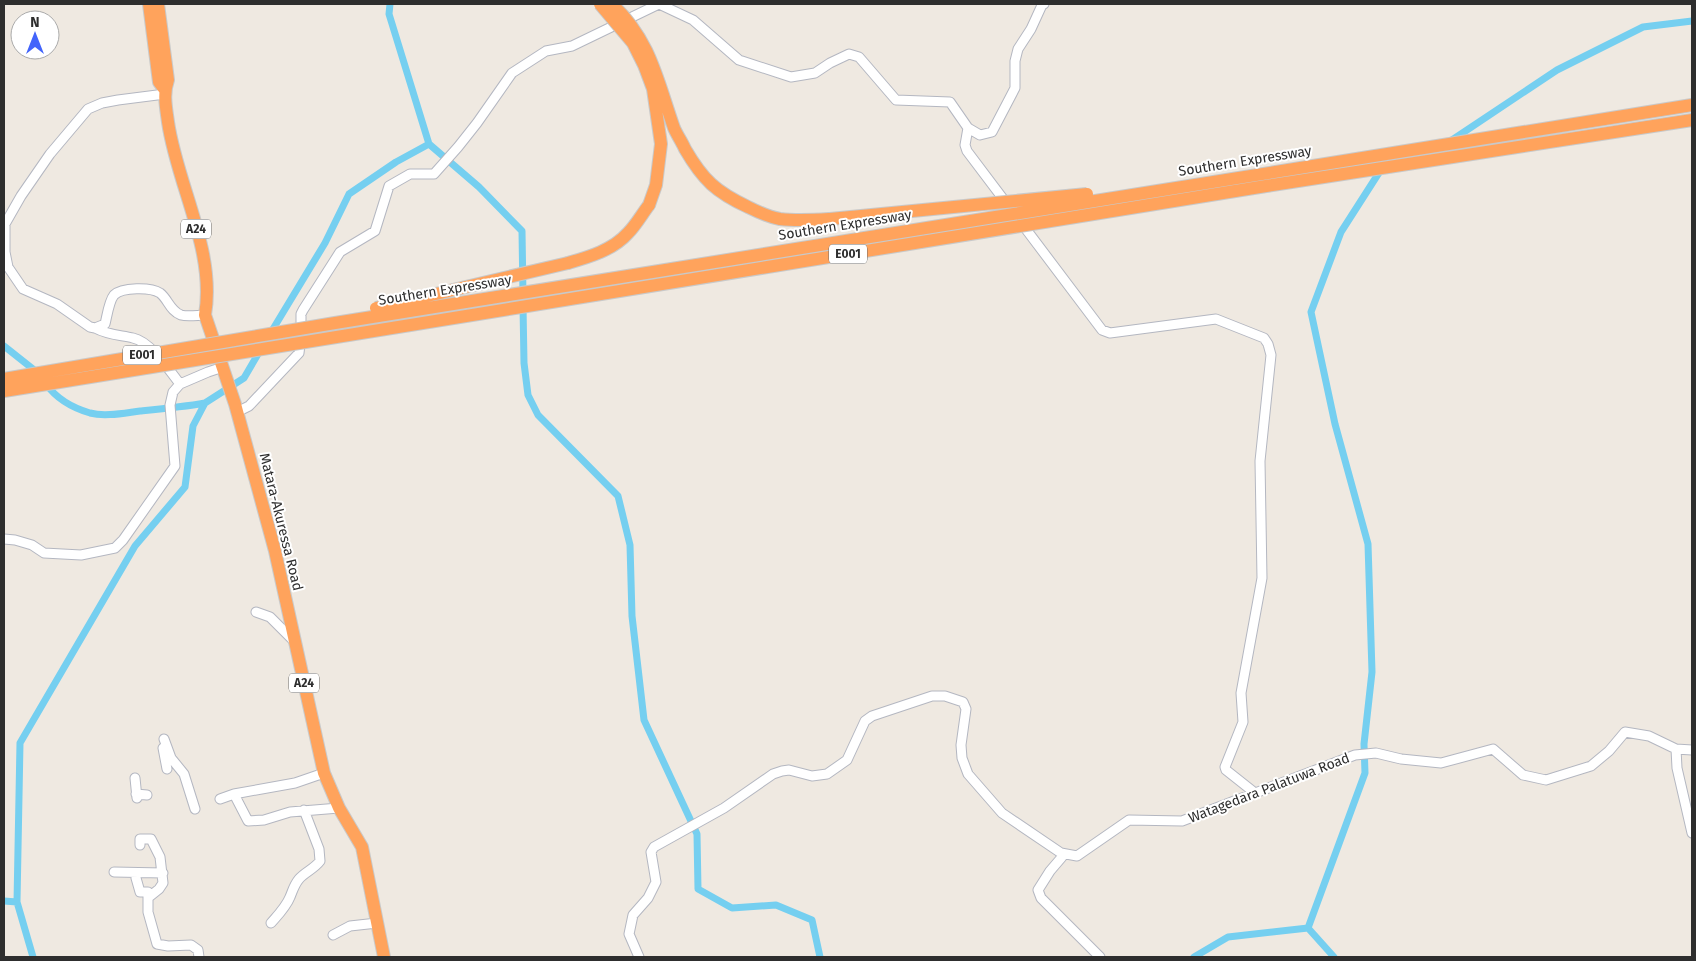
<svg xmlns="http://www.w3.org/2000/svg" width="1696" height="961" font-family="'Fira Sans',sans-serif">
<rect width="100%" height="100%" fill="#efe9e1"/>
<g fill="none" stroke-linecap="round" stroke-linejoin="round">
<!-- canal -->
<path stroke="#75cff0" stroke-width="7" d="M390 4 389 14 429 144 479 187 522 231 523 295
M1452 140 1557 70 1643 27 1692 21
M523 306 524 363 528 395 538 415 618 496 630 545 632 616 644 720 697 834 698 889 732 908 776 905 812 920 820 957
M270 334 325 243 349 194 396 162 429 144
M4 346 38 373
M46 384C56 398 73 408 90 413 105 417 124 413 140 411 161 409 183 407 205 403
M4 901 17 902
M33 957 17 902 20 743 135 546 185 487 193 426 205 403 244 378 261 349
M1194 957 1228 937 1308 928
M1334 957 1308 928 1365 773 1364 744 1372 672 1368 544 1335 424 1311 312 1341 232 1382 168"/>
<!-- minor casing -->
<g stroke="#b4b7c1" stroke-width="11">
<path id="minor" d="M165 94 118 100 102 103 88 109 50 154 21 196 5 224V252L8 267 23 289 57 304 90 327 95 328 105 324C107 316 109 301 114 295 122 287 151 287 160 293 168 299 170 311 181 315 188 317 198 315 205 315
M968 128 965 145 967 151 1102 330 1110 333 1216 319 1264 338 1268 344 1271 355 1260 461 1262 578 1241 693 1243 722 1225 767 1226 770 1255 793
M95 328C108 335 120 335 133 338 151 342 169 370 180 384
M237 412 249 406 299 353 301 336V314L303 310 340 252 375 231 389 186 410 174H434L458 147 477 123 512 73 546 51 572 46 659 4 693 20 739 60 791 77 815 73 830 63 849 54 859 57 896 100 950 102 968 128 980 135 992 132 1015 88V61L1018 49 1031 29 1042 5 1044 4
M4 539 15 540 32 545 44 553 81 555 115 548 123 540 175 466 170 405 173 392 180 384 208 372 223 367
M256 612 270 617 294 641
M164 739 171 758 184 774 195 809
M163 748 167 769
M1676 749 1677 768 1692 833
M135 778 137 798
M136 794 147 795
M234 794 295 783 324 773
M220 799 234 794 248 821 264 820 290 812 339 808
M140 845V839H151L160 857 163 883 159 889 149 897
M1061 853 1062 857 1050 871 1038 890 1041 898 1100 957
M114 872 163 873
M136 878 140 892H148V912L157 944 168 946 191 945 198 950 199 957
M271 923C278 915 286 907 290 897 293 890 294 885 299 879 305 872 314 869 320 861L319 849 304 810
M333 935 350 926 377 923
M639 957 629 934 633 915 648 898 656 882 651 852 654 847 724 808 773 774 782 771 789 770 812 776 827 774 847 760 865 721 872 716 932 696H945L963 702 966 709 961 745 962 758 968 774 1002 813 1061 853 1077 856 1129 820 1182 821 1355 755 1376 753 1401 759 1441 763 1493 749 1523 775 1546 780 1591 766 1609 751 1625 732 1649 736 1676 749 1692 750"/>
</g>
<!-- highway casing -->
<g stroke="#c9c9c9" stroke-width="14">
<path id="highway" d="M149 4 159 82 165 90
M158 4 168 80C163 94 166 107 168 122 177 185 216 251 205 315L235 404 275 551 324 773 339 808 362 847 384 957
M568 263C589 257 613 250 628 233 636 225 642 214 649 205"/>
</g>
<!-- minor -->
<use href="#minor" stroke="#fff" stroke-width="9"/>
<!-- highway -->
<use href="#highway" stroke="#ffa35c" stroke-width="12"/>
<!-- highway-bridge casing -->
<g stroke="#c9c9c9" stroke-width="14" stroke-linecap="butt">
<path id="highway-bridge" d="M600 4 633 43 644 65 653 89 661 144 656 185 649 205
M612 4C651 41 657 80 674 128 677 135 682 142 685 149 703 180 716 192 748 207 758 212 769 217 780 219 797 221 813 220 830 219L1087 194
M376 308 568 263
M4 379 335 323 1692 105
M4 391 1266 186 1692 120"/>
</g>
<!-- highway-bridge -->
<use href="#highway-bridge" stroke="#ffa35c" stroke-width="12"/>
</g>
<g text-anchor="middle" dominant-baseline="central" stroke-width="4" stroke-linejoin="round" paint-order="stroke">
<!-- shield labels -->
<g fill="#fff" stroke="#6d6d6d" stroke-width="1">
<rect x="181" y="219.5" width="30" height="19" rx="4"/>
<rect x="829" y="244.5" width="38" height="19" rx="4"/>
<rect x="123" y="345.5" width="38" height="19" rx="4"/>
<rect x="289" y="673.5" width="30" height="19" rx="4"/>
</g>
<g font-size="12" font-weight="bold" fill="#2e2e2e">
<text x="196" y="229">A24</text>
<text x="848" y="254">E001</text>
<text x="142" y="355">E001</text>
<text x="304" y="683">A24</text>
</g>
<!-- street labels -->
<g font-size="14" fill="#2e2e2e" stroke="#fff">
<text transform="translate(1245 161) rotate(-9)">Southern Expressway</text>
<text transform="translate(845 225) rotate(-9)">Southern Expressway</text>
<text transform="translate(445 290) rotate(-9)">Southern Expressway</text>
<text transform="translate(281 522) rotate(76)">Matara-Akuressa Road</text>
<text transform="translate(1269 788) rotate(-21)">Watagedara Palatuwa Road</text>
</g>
</g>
<!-- border -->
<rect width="1696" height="961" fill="none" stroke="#2e2e2e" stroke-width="10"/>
<!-- north arrow -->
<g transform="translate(35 35)"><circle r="24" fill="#ffffff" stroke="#ababab"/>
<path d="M0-4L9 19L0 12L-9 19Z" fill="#4264fb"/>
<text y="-8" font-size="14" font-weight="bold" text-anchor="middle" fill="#2e2e2e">N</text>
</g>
</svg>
